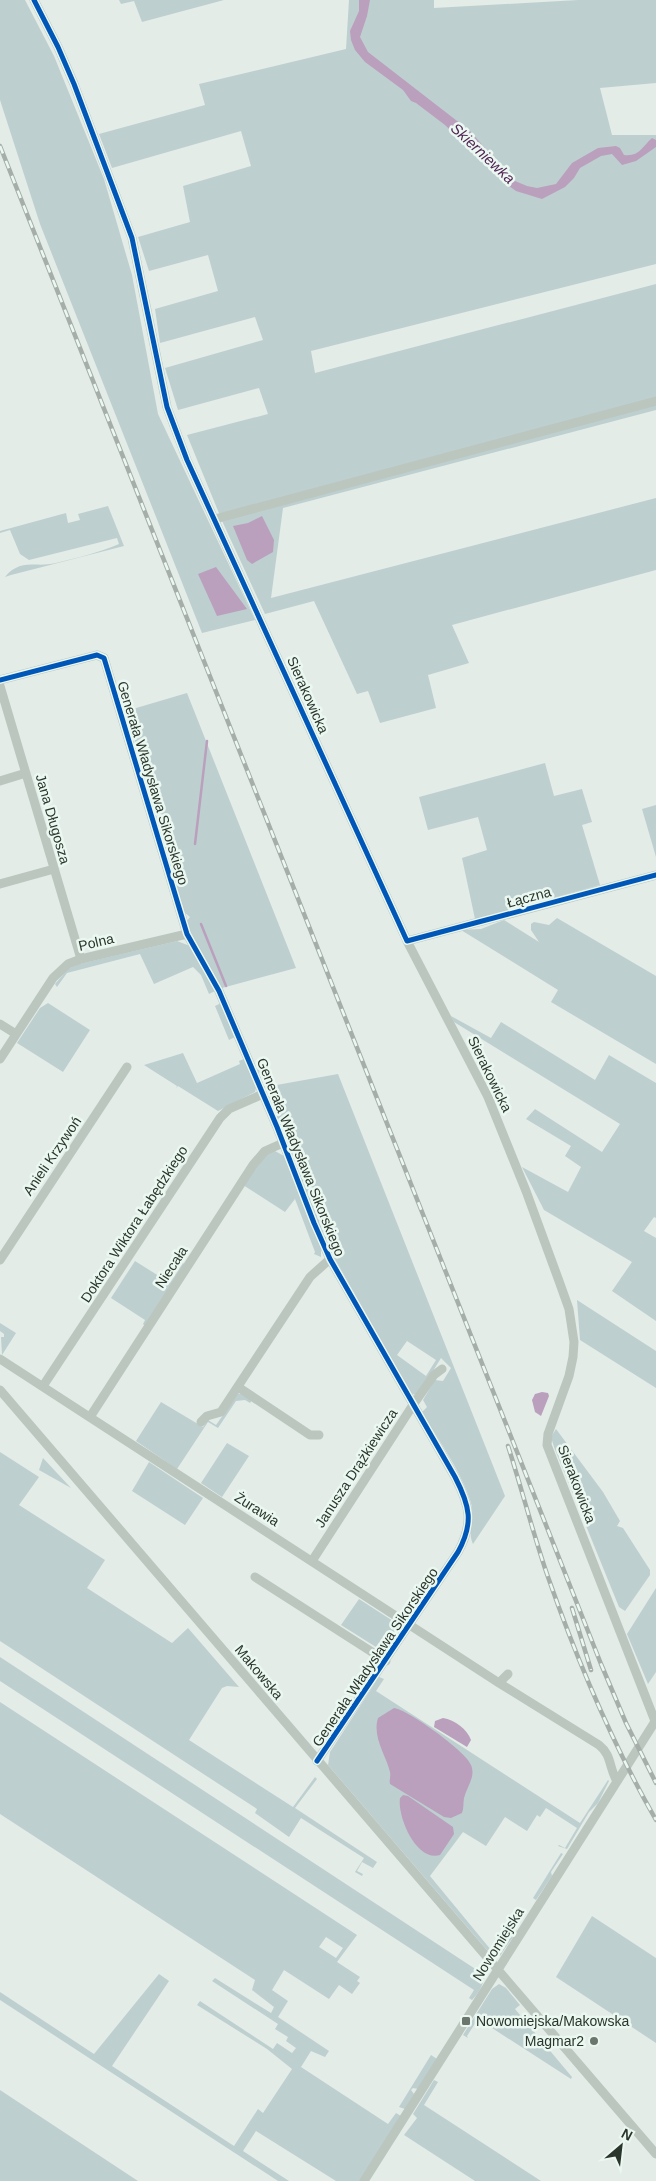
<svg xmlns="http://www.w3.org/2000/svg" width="656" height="2181" font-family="Arial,sans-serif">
<rect width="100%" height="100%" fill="#e3ece7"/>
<!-- green -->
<path fill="#becfd0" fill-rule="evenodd" d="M0 0H25L54 56 104 179 132 275 158 414 255 620 202 633 40 224 0 100Z
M119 0H224L142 22 134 1 121 4Z
M349 0H434V8L578 0H656V83L600 88 612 135H656V264L311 351 315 373 656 284V410L283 508 271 598 656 498V570L452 625 469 663 428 675 436 708 380 723 368 691 357 694 314 601 265 614 223 523 187 435 268 414 259 388 178 410 165 368 263 340 255 317 160 343 155 309 218 291 208 255 149 271 138 237 190 222 183 186 251 166 241 131 112 168 99 134 205 105 199 84 346 49Z
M108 506 124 546 11 575 5 577C20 558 38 568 56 563 77 558 100 552 119 544L117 538 29 560 20 554 10 530 0 533V531L66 513 68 523 80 520 78 514Z
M187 693 296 968 222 988 188 928 187 921 190 917 184 912 164 848 167 847 126 711Z
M545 763 554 796 582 789 592 822 582 825 600 885 475 919 462 858 487 850 478 817 428 830 419 797Z
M656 805V857L642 809Z
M557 918 656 976V1064L551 1002 558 990 461 930 481 929 504 920 539 942 531 930V924L534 922 549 925Z
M177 941 190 946 215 991 209 994 201 975 193 967 154 984 140 954 67 973 57 987 55 984 68 969 79 964Z
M48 1003 90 1030 63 1072 17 1043 40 1008Z
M221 1003 235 1037 229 1040 215 1006Z
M451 1016 491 1038 501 1022 595 1080 609 1055 656 1083V1218L654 1217 644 1231 656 1238V1321L612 1291 632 1262 544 1210 522 1167 568 1192 581 1167 565 1156 571 1146 526 1119 535 1109 602 1152 620 1124 454 1022Z
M183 1053 197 1083 240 1064 239 1061 244 1059 256 1088 255 1092 218 1111 178 1086 176 1088 177 1086 144 1065Z
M262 1064 271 1086 338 1074 505 1496 473 1544C467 1532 475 1517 471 1503 463 1474 437 1438 422 1412L427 1407 423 1400 435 1380 443 1381 451 1368 441 1358 420 1392 415 1395 411 1393 333 1255 317 1220 257 1068ZM407 1341 436 1360 426 1376 397 1355Z
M275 1151 284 1156 321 1248V1257L314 1254 315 1252 295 1199 285 1212 243 1185 264 1155Z
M135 1261 170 1283 183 1263 185 1265 145 1326 143 1324 145 1320 111 1298Z
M577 1300 656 1351V1388L580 1340Z
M0 1323 16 1333 2 1355 1 1337H4V1334L0 1331Z
M238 1394H242L252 1400 250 1403 245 1400 236 1401 218 1428 208 1422 177 1469 136 1441 161 1402 203 1427 208 1420 216 1425Z
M556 1429 603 1492 620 1521 617 1526 623 1528 650 1570V1575L625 1611 619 1607 554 1447 551 1437Z
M227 1443 249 1456 222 1497 201 1483Z
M0 1452 39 1477 19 1505 105 1560 87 1588 172 1643 188 1628 239 1687 227 1686 222 1688 189 1740 293 1807 315 1777 317 1779 295 1808 377 1862 373 1868 362 1862 357 1871 363 1874 362 1876 355 1872 364 1858 301 1818 289 1837 255 1813 257 1809 0 1641Z
M43 1458 71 1488 39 1470Z
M149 1462 203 1498 185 1525 132 1491Z
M656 1588V1672L648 1684 627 1634Z
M359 1599 393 1621 396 1630 387 1645 376 1647 341 1625Z
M0 1657 483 1974 485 1973C484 1983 480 1992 472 2000L469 1998 474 1990 0 1681Z
M379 1677 384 1679 376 1691 580 1823 608 1780 609 1781 598 1803 589 1812 567 1849 558 1846 559 1845 565 1848 577 1828 546 1808 540 1817 537 1815 527 1831 505 1817 486 1846 463 1832 430 1876 496 1956 513 1929 517 1931 500 1956 493 1957 328 1765 330 1752Z
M0 1702 357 1935 337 1962 360 1977 357 1981 360 1983 352 1994 339 1985 329 1999 284 1970 272 1990 288 2001 278 2017 329 2051 325 2057 311 2051 301 2067 388 2124 396 2113 401 2116 360 2181H336L256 2131 243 2151 289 2181H278L0 2000V1992L94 2054 159 1974 169 1981 112 2066 234 2146 258 2109 263 2113 292 2069 267 2049 197 2005 200 2001 273 2049 277 2043 292 2053 296 2048 286 2041 288 2037 275 2029 278 2024 212 1981 215 1978 271 2013 274 2007 252 1990 255 1980 0 1814ZM326 1937 343 1948 336 1958 319 1947Z
M561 1853 563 1854 551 1872 552 1876 536 1900 533 1898Z
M592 1916 656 1958V2043L556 1977Z
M499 1984 506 1988 520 2005 515 2009 572 2077 571 2079 478 2019 467 2036 468 2038 463 2035 492 1989Z
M431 2055 437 2059 418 2089 413 2088 411 2090 414 2094 405 2109 399 2107Z
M434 2080 438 2082 424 2105 541 2181H475L404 2135 417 2118 413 2114Z
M0 2090 138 2181H0Z"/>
<!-- water -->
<path fill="#baa0bd" d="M359 0H370L367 16 360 37 368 52 470 131 507 173 515 181 527 186 537 188 556 184 572 163 598 148 616 146 620 148 624 155C639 157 642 147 652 138L656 140V147L636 161 622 165 612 154 601 156 580 168 574 178 565 187 542 199 516 191 501 180 445 125 416 103 411 101 403 90 365 62 355 50 351 40 350 31 359 11Z
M262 516 274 540 273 552 252 564 247 560 233 526 248 523Z
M216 567 247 609 217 616 198 574Z
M542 1392 548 1393 549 1396 541 1416 535 1412 532 1400 535 1394Z
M394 1708C407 1709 467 1752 471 1765 476 1777 467 1786 464 1798 463 1803 464 1808 462 1813L451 1818 444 1817 390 1784C389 1779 391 1777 390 1772 386 1755 372 1737 378 1718Z
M443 1718C455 1720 467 1729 471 1740L467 1747 434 1727 435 1721Z
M403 1795 408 1796 453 1827 454 1834 440 1855C416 1862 397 1816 400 1798Z"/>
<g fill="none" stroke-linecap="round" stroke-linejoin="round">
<!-- stream -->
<path stroke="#baa0bd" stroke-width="2.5" d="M195 844 207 741
M201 924 226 986"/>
<!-- minor -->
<path stroke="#bbc6bf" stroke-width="9" d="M34 0 58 47 74 84 132 238 167 407 187 460 407 941 488 1097 526 1191 559 1281 569 1309 574 1342 573 1357 569 1376 548 1434 547 1445 655 1721
M215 519 656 401
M0 680 97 655 104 658 187 934 219 991 277 1127 314 1223 330 1259 455 1477C470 1506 474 1523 458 1552L317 1761
M0 686 81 959
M0 781 26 773
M0 884 54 869
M407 941 656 875
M0 1024 16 1034
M0 1059 53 978 68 964 81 959 187 934
M0 1260 127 1067
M0 1359 499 1683 599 1745C612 1755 609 1769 617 1781
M43 1386 220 1118 229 1109 263 1094
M238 1387 310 1435H319
M0 1390 656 2154
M90 1417 253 1165 265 1151 283 1143
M201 1422 207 1416 221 1412 310 1277 330 1259
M312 1561 413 1405 434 1375 442 1369
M255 1577 386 1661
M499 1683 508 1674
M364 2181 656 1720"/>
<!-- rail casing -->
<g stroke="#a5aea8" stroke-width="4.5">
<path id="rail" d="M0 146 601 1664 626 1723 656 1783
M508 1446C522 1489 533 1534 548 1577 577 1660 612 1743 656 1820
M572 1608 591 1670"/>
</g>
<!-- rail -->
<use href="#rail" stroke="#ebf8f1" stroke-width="2.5" stroke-dasharray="8" stroke-linecap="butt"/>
<!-- cycleway casing -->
<g stroke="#ebf8f1" stroke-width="8">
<path id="cycleway" d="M34 0 58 47 74 84 132 238 167 407 187 460 407 941 656 875
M0 680 97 655 104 658 187 934 219 991 277 1127 314 1223 330 1259 455 1477C470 1506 474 1523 458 1552L317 1761"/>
</g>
<!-- cycleway -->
<use href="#cycleway" stroke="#0057b8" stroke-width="5"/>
</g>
<!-- markers -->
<g fill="#6b766d" stroke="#ebf8f1" stroke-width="2">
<rect x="461" y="2016" width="10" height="10" rx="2.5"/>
<circle cx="594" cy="2041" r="5"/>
</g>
<g text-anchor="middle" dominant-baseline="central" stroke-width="5" stroke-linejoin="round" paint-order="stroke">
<!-- street labels -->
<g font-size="14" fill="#2a362c" stroke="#ebf8f1">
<text transform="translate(308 695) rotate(66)">Sierakowicka</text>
<text transform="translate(153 783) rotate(73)">Generała Władysława Sikorskiego</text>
<text transform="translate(53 819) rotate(74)">Jana Długosza</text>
<text transform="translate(529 897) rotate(-15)">Łączna</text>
<text transform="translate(96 942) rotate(-13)">Polna</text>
<text transform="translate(490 1074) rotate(64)">Sierakowicka</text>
<text transform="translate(52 1156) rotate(-56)">Anieli Krzywoń</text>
<text transform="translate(301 1157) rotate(68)">Generała Władysława Sikorskiego</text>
<text transform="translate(134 1224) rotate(-57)">Doktora Wiktora Łabędzkiego</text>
<text transform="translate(171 1267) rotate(-57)">Niecała</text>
<text transform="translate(356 1468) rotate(-57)">Janusza Drążkiewicza</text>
<text transform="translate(577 1484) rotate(69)">Sierakowicka</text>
<text transform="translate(257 1509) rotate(33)">Żurawia</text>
<text transform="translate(375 1657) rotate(-56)">Generała Władysława Sikorskiego</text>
<text transform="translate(259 1672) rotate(50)">Makowska</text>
<text transform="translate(498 1944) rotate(-58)">Nowomiejska</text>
</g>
<!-- poi labels -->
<g font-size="14" fill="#2a362c" stroke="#ebf8f1" text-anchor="start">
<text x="476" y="2021">Nowomiejska/Makowska</text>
<text x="584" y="2041" text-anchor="end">Magmar2</text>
</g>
<!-- water labels -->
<g font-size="15" font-style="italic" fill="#522354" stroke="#ebf8f1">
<text transform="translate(483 153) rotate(43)">Skierniewka</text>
</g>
</g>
<!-- north arrow -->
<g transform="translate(621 2146) rotate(28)" stroke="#ebf8f1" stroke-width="4" paint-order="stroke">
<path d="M0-4L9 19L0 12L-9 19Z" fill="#2a362c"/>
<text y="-8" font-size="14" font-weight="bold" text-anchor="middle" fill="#2a362c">N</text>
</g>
</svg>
